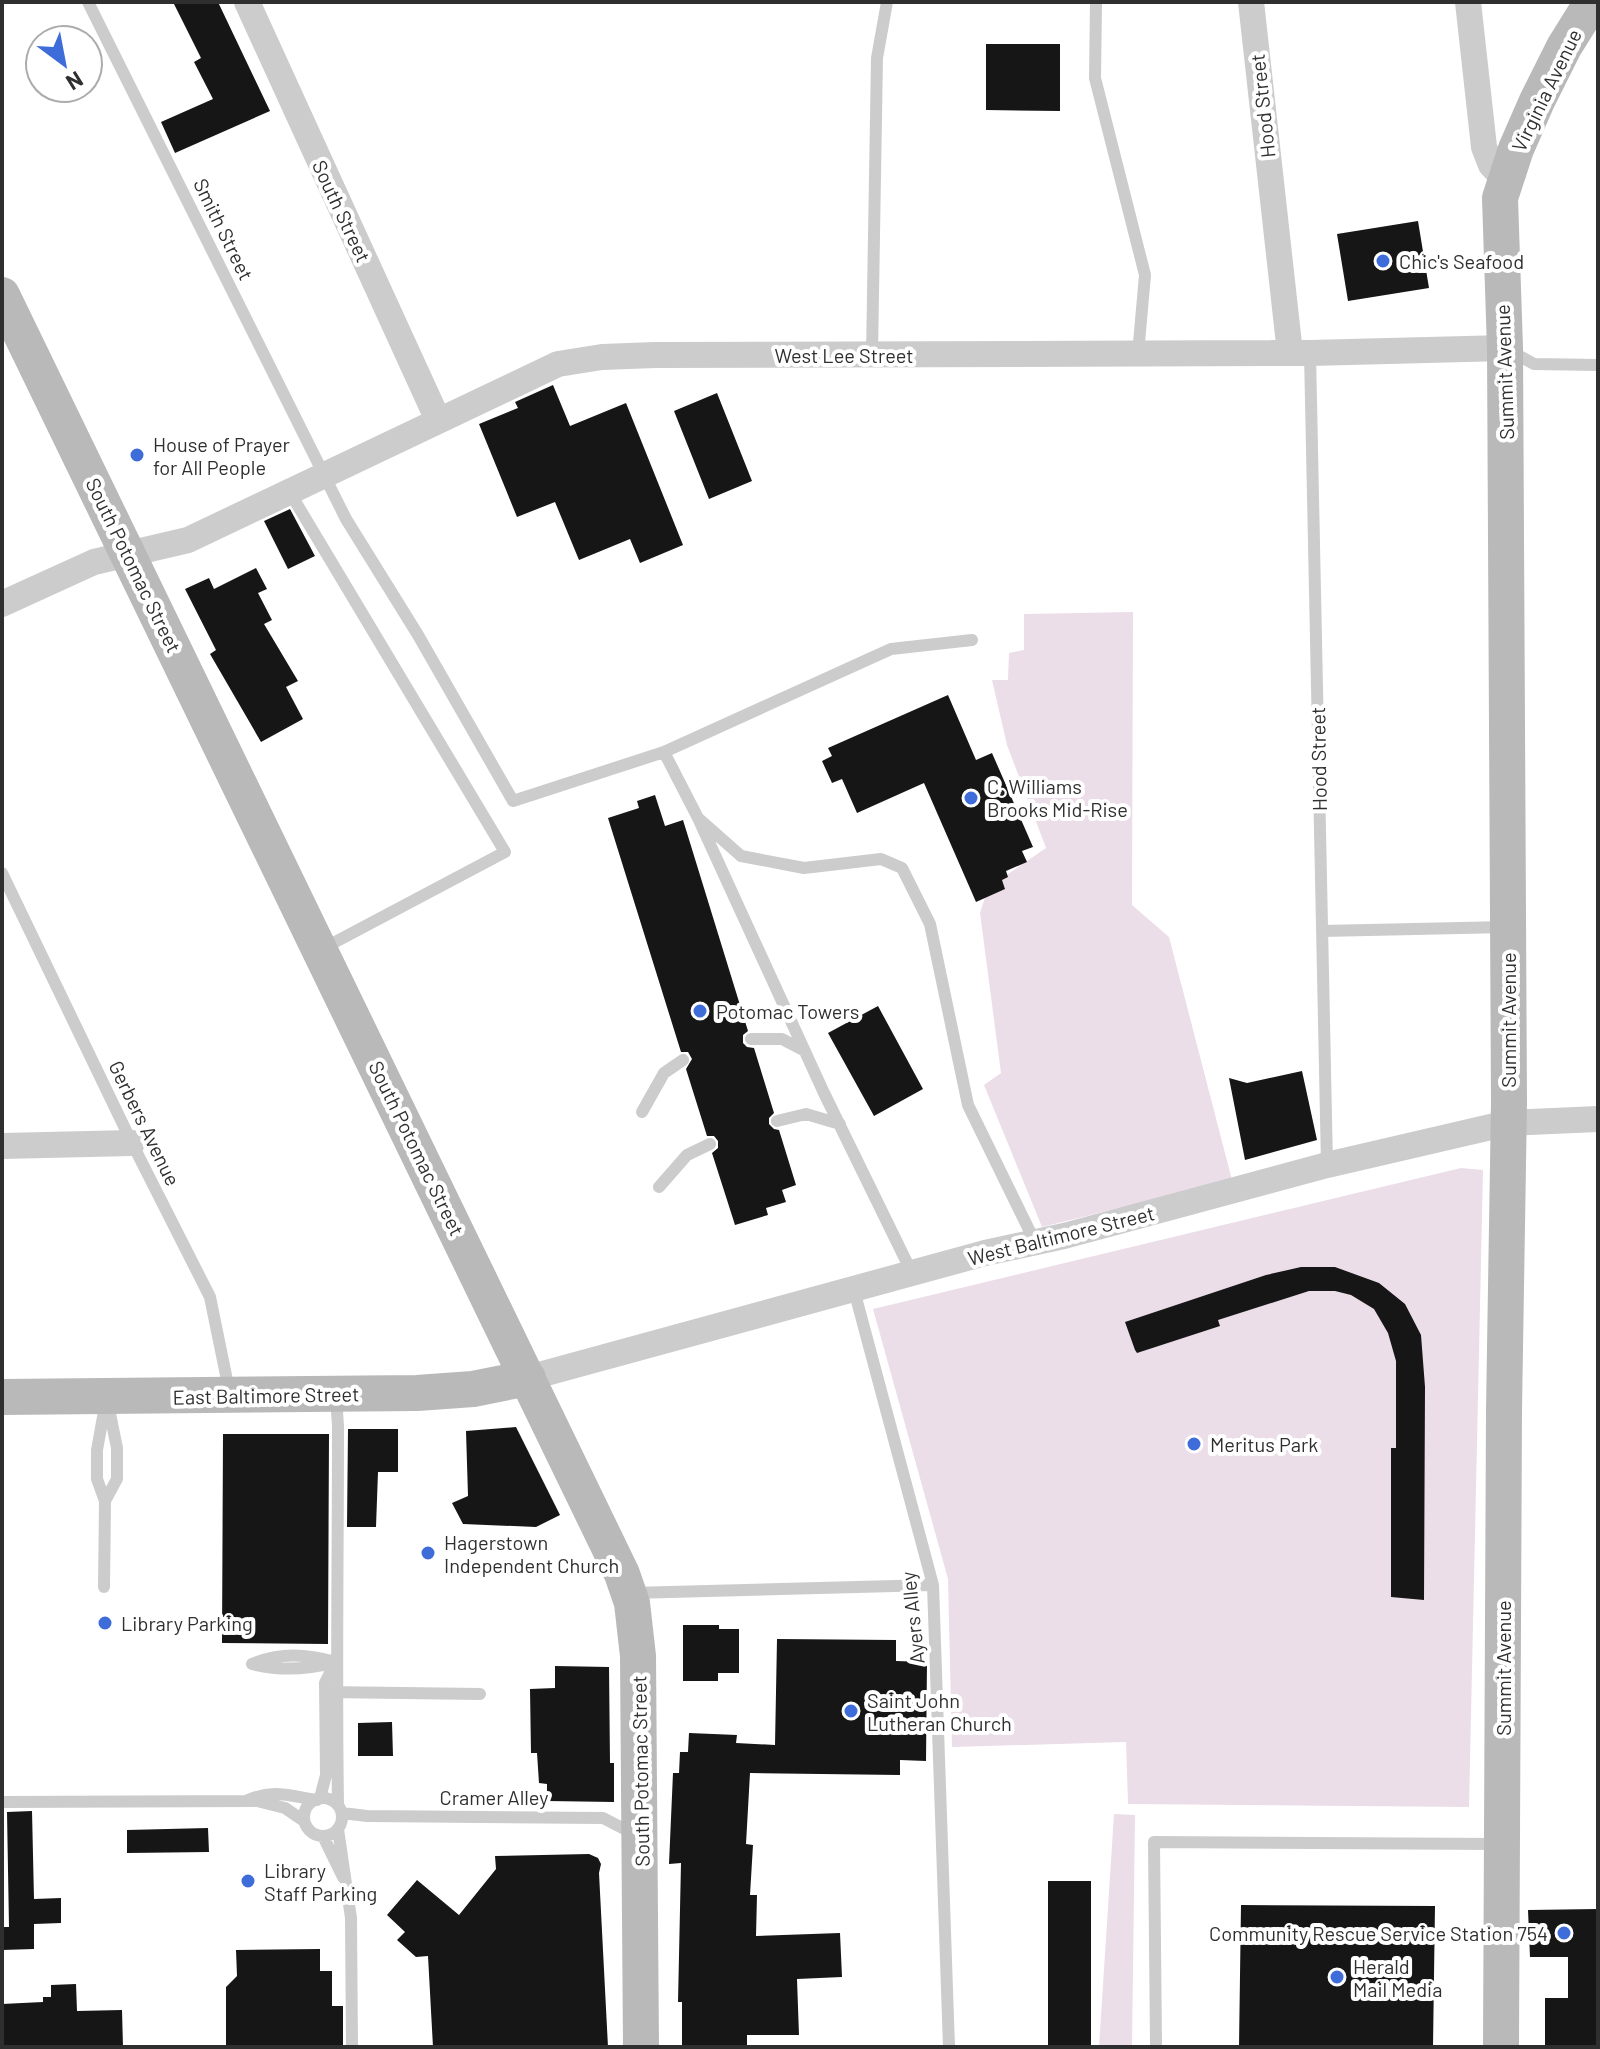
<svg xmlns="http://www.w3.org/2000/svg" width="1600" height="2049" font-family="Barlow,sans-serif">
<rect width="100%" height="100%" fill="#fff"/>
<!-- green -->
<path fill="#ebdee8" d="M1133 612 1132 905 1169 937 1232 1180 1042 1227 984 1085 1001 1073 980 913 988 888 1046 848 1007 745 992 680H1008L1009 653 1024 650V614Z
M1461 1168 1483 1170 1469 1807 1128 1804 1126 1742 952 1747 948 1579 873 1309Z
M1114 1814 1135 1815 1132 2047H1099Z"/>
<!-- building -->
<path fill="#161616" d="M173 2H218L270 111 175 153 161 122 213 99 194 62 201 58Z
M986 44H1060V111L986 110Z
M1418 221 1429 288 1348 301 1337 234Z
M553 385 570 426 626 403 683 545 640 563 630 539 579 560 555 502 517 517 479 424 518 408 515 402Z
M717 393 752 481 709 499 674 411Z
M290 509 315 556 288 569 264 521Z
M256 568 267 589 258 593 272 620 264 624 298 681 286 687 303 719 261 742 210 654 216 650 185 589 209 578 214 589Z
M948 695 976 760 992 753 1033 847 1022 851 1027 862 1006 871 1008 877 1002 880 1005 889 976 902 924 783 857 813 842 779 832 783 822 761 832 756 828 748Z
M655 795 665 826 683 820 748 1031 743 1035V1043L747 1047 754 1048 774 1113 769 1118V1124L774 1129 779 1130 796 1185 782 1190 786 1202 766 1208 768 1215 735 1225 712 1153 718 1148V1141L714 1136H707L686 1069 692 1059 688 1052H681L608 818 639 808 637 801Z
M878 1006 923 1089 874 1116 828 1033Z
M1302 1071 1317 1140 1245 1160 1229 1078 1247 1083Z
M1301 1267H1335L1379 1283 1405 1304 1421 1335 1425 1387 1424 1600 1391 1597V1448H1396V1361L1388 1333 1374 1309 1351 1295 1335 1291H1309L1218 1320 1220 1326 1137 1353 1135 1350 1125 1322 1266 1275Z
M516 1427 560 1515 536 1527 463 1524 452 1503 468 1496 466 1431Z
M348 1429H398V1472H378L376 1527H347Z
M223 1434H329L328 1644 222 1643Z
M683 1625H719V1629H739V1673H718V1681H683Z
M777 1639 896 1640V1661L927 1662 926 1761 900 1760V1775L750 1773 746 1844 753 1845 750 1895H757L756 1936 840 1933 842 1977 797 1979 799 2035H747V2047H682V2002H678L681 1863 669 1864 673 1773H679L680 1752H688L689 1733 737 1735 736 1743 775 1745Z
M555 1666 609 1667 610 1763H614V1802L547 1801V1784L539 1783 537 1753H531L530 1689 555 1688Z
M392 1722 393 1756H358V1723Z
M32 1811 34 1899 61 1898V1923L34 1924V1949L2 1950V1927H9L7 1812Z
M208 1828 209 1852 127 1853V1830Z
M589 1854 598 1858 601 1864 599 1873 608 2047H433L428 1956 416 1957 397 1940 405 1932 387 1915 417 1880 459 1915 496 1869 495 1856Z
M1048 1881H1091V2047H1048Z
M1241 1905 1435 1906 1433 2047H1239Z
M1598 1909V2047H1545V1998H1568V1957H1530L1528 1910Z
M320 1949V1971H332V2006H343V2047H226V1987L237 1976 236 1950Z
M76 1984 77 2011 122 2010 123 2047H2V2004L43 2002V1997H51V1985Z"/>
<g fill="none" stroke-linecap="round" stroke-linejoin="round">
<!-- service -->
<path stroke="#ccc" stroke-width="12" d="M88 2 346 519 418 635 513 801 664 752 891 649 972 640
M1096 2 1095 78 1145 275 1138 354
M1509 350 1534 364 1598 365
M1310 353 1327 1165
M872 354 877 58 887 2
M289 491 505 852 322 949
M664 752 698 818 824 1093 912 1273
M698 818 741 856 804 868 881 859 902 868 930 924 968 1105 1035 1242
M2 873 132 1143 210 1297 229 1390
M1322 931 1507 927
M751 1039H782L805 1051
M642 1112 664 1073 683 1060
M777 1121 806 1114 840 1124
M659 1187 687 1155 710 1144
M854 1290 933 1585 949 2047
M336 1397 338 1426C338 1553 336 1679 338 1805
M105 1501 117 1479V1448L108 1404
M104 1587 105 1501 97 1479V1450L106 1400
M632 1593 933 1585
M252 1664C281 1652 306 1654 336 1662
M252 1664C280 1671 305 1670 333 1663
M325 1692 480 1694
M320 1798 326 1775 325 1683 334 1665
M304 1817a19 19 0 1 1 38 0a19 19 0 1 1-38 0Z
M246 1801C274 1788 289 1796 317 1800
M2 1802 257 1801 285 1808 304 1821
M342 1813 367 1816 603 1818 634 1834
M338 1829 351 1918 352 2047
M323 1836 343 1877
M1156 2045 1154 1842 1499 1844"/>
<!-- minor -->
<path stroke="#ccc" stroke-width="26" d="M247 2 438 420
M1251 2 1290 353
M1468 2 1484 147 1491 165 1505 180
M2 604 94 562 188 540 558 364 602 357 655 355 1310 353 1505 348
M2 1146 132 1143
M528 1378 985 1253 1064 1236 1327 1165 1508 1123 1598 1119"/>
<!-- secondary -->
<path stroke="#b9b9b9" stroke-width="36" d="M2 295 622 1574 632 1603 638 1656 641 2047
M2 1397 417 1393 473 1389 528 1378
M1501 2047 1504 1410 1509 1103 1505 348 1500 198 1516 149 1537 101 1564 47 1592 2"/>
</g>
<!-- markers -->
<g fill="#3e6cd9" stroke="#fff" stroke-width="3">
<circle cx="1383" cy="261" r="8"/>
<circle cx="137" cy="455" r="8"/>
<circle cx="971" cy="798" r="8"/>
<circle cx="700" cy="1011" r="8"/>
<circle cx="1194" cy="1444" r="8"/>
<circle cx="428" cy="1553" r="8"/>
<circle cx="105" cy="1623" r="8"/>
<circle cx="851" cy="1711" r="8"/>
<circle cx="248" cy="1881" r="8"/>
<circle cx="1564" cy="1933" r="8"/>
<circle cx="1337" cy="1977" r="8"/>
</g>
<g text-anchor="middle" dominant-baseline="central" stroke-width="8" stroke-linejoin="round" paint-order="stroke">
<!-- street labels -->
<g font-size="20" fill="#2f2f2f" stroke="#fff">
<text transform="translate(1546 90) rotate(-64)">Virginia Avenue</text>
<text transform="translate(1262 106) rotate(-96)">Hood Street</text>
<text transform="translate(342 211) rotate(65)">South Street</text>
<text transform="translate(224 229) rotate(64)">Smith Street</text>
<text x="844" y="355">West Lee Street</text>
<text transform="translate(1504 372) rotate(-92)">Summit Avenue</text>
<text transform="translate(134 565) rotate(64)">South Potomac Street</text>
<text transform="translate(1318 759) rotate(-91)">Hood Street</text>
<text transform="translate(1508 1020) rotate(-90)">Summit Avenue</text>
<text transform="translate(145 1123) rotate(64)">Gerbers Avenue</text>
<text transform="translate(417 1148) rotate(64)">South Potomac Street</text>
<text transform="translate(1061 1235) rotate(-14)">West Baltimore Street</text>
<text transform="translate(266 1395) rotate(-1)">East Baltimore Street</text>
<text transform="translate(912 1618) rotate(-96)">Ayers Alley</text>
<text transform="translate(1503 1668) rotate(-90)">Summit Avenue</text>
<text transform="translate(640 1771) rotate(-91)">South Potomac Street</text>
<text x="494" y="1797">Cramer Alley</text>
</g>
<!-- poi labels -->
<g font-size="20" fill="#2f2f2f" stroke="#fff" text-anchor="start">
<text x="1399" y="261">Chic's Seafood</text>
<text x="153" y="444">House of Prayer<tspan x="153" dy="23">for All People</tspan></text>
<text x="987" y="786">C. Williams<tspan x="987" dy="23">Brooks Mid‐Rise</tspan></text>
<text x="716" y="1011">Potomac Towers</text>
<text x="1210" y="1444">Meritus Park</text>
<text x="444" y="1542">Hagerstown<tspan x="444" dy="23">Independent Church</tspan></text>
<text x="121" y="1623">Library Parking</text>
<text x="867" y="1700">Saint John<tspan x="867" dy="23">Lutheran Church</tspan></text>
<text x="264" y="1870">Library<tspan x="264" dy="23">Staff Parking</tspan></text>
<text x="1548" y="1933" text-anchor="end">Community Rescue Service Station 754</text>
<text x="1353" y="1966">Herald<tspan x="1353" dy="23">Mail Media</tspan></text>
</g>
</g>
<!-- border -->
<rect width="1600" height="2049" fill="none" stroke="#2f2f2f" stroke-width="8"/>
<!-- north arrow -->
<g transform="translate(64 64) rotate(148)"><circle r="38" fill="#ffffff" stroke="#acacac" stroke-width="2"/>
<path d="M0-6L14 30L0 20L-14 30Z" fill="#3e6cd9"/>
<text y="-12" font-size="22" font-weight="bold" text-anchor="middle" fill="#2f2f2f">N</text>
</g>
</svg>
